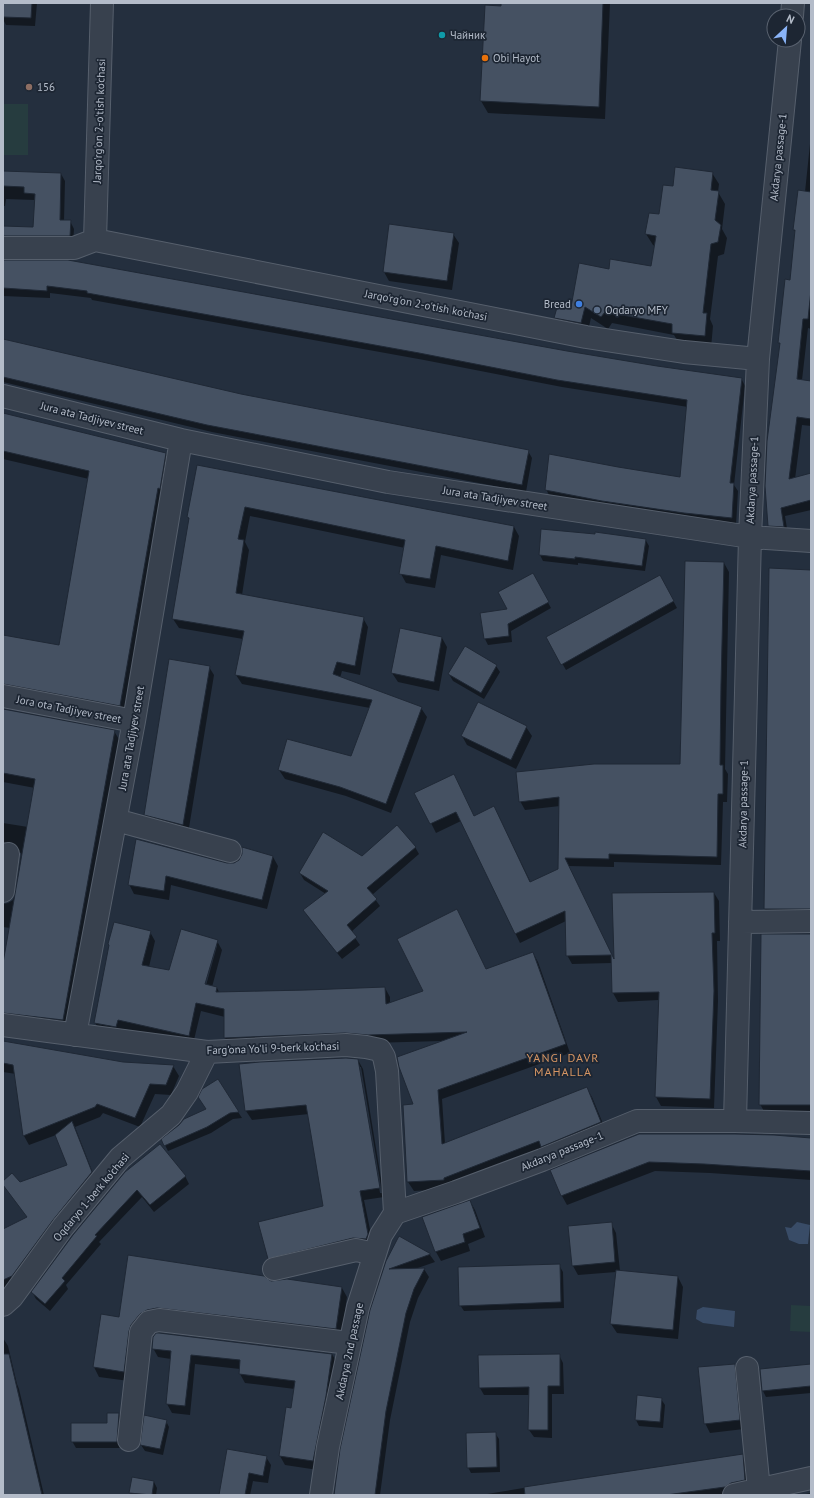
<svg xmlns="http://www.w3.org/2000/svg" width="814" height="1498" font-family="'PT Sans',sans-serif">
<rect width="100%" height="100%" fill="#242f3e"/>
<!-- green -->
<path fill="#263c3f" d="M3 104H28V155H3Z
M791 1305 811 1306V1332L790 1331Z"/>
<!-- water -->
<path fill="#394c67" d="M797 1222 810 1225 808 1244H799L789 1240 785 1227 791 1228Z
M703 1307 735 1311 734 1327 703 1323 696 1319 697 1310Z"/>
<!-- shadow -->
<path fill="#0007" fill-rule="evenodd" d="M3 3H37L35 26 6 25 3 19Z
M502 3H610L605 119 488 113 481 101Z
M810 144H811V329L808 328 802 380 811 382V426L802 425 795 479 811 474V510L785 516 788 535 774 534 769 525 781 345 779 342 791 281 796 233 794 230 805 192Z
M3 172 61 174 65 181 64 221H70L74 229 73 243 3 244V227L33 228 35 200 6 199 5 206H3Z
M712 173 719 184 718 192 725 204 722 229 727 238 724 254 718 256 710 319 713 326 711 348 680 345 674 335 612 323 608 329 591 318 587 335 562 330 555 318 572 308 609 270 652 267 655 246 653 245 646 234 660 216 674 187Z
M390 225 453 234 459 243 452 290 389 281 384 272Z
M3 261 657 367 741 378 745 386 734 485 738 491 736 525 550 497 546 489 681 478 688 407 562 387 424 360 92 300 91 298 50 293V298L3 296Z
M3 340 240 395 528 451 532 458 526 492 212 432 3 382Z
M3 414 166 454 171 464 125 715 3 695V636L59 647 89 479 3 459Z
M198 466 514 527 519 536 513 570 441 555 435 588 406 583 401 574 405 548 250 516 245 542 249 550 242 595 363 618 368 627 360 675 342 671 340 678 421 708 427 717 391 813 346 796 285 779 279 770 351 757 370 708 242 684 236 675 243 639 179 628 173 619 189 520 188 517Z
M645 539 649 546 645 571 578 563V565L543 561 540 555Z
M724 563 729 572 725 769 728 774 727 802H723L721 865 614 862V867L568 866 615 962 714 893 719 901 720 941H717L718 1001 714 1108 661 1106 656 1097 659 1000 618 1002 613 993 612 963 572 964 567 955 566 921 520 943 461 821 436 833 416 793 454 775 474 817 494 807 531 883 559 869 560 806 525 810 520 801 681 765Z
M811 571V919H771L765 909Z
M532 574 551 608 511 631 512 642 488 645 485 639 481 613 508 610Z
M660 576 677 608 566 670 547 637Z
M442 638 447 647 439 691 398 682 392 673Z
M496 666 500 672 484 699 453 681 449 674Z
M209 667 214 675 188 834 150 823 145 814Z
M3 710 114 731 120 741 69 1030 3 1021V969L10 928 3 927V904L8 903 13 900 16 893 21 855V853L15 851 3 857V823L28 827 35 788 3 782Z
M526 727 532 736 516 769 467 745 462 736Z
M137 840 227 864 273 857 278 866 267 909 171 885 169 900 134 894 129 884Z
M415 847 419 854 372 895 380 906 351 932 360 945 342 959 309 918 305 911 326 894 304 880 300 873 363 857Z
M150 932 155 941 149 967 170 971 217 941 222 950 212 987 217 988 219 992 385 988 390 997V1004L533 953 538 962 570 1053 442 1099 445 1144 587 1089 592 1097 606 1131 449 1189 414 1191 408 1182 442 1041 230 1047 225 1038V1017L201 1011 193 1044 123 1029 121 1036 101 1032 95 1023ZM215 946H217L205 989H203Z
M811 934V1115H766L760 1104Z
M3 1042 123 1063 173 1066 179 1076 171 1095 155 1094 140 1127 103 1113 100 1117 75 1127 96 1181 3 1301V1230L28 1218 3 1183H20L68 1166 56 1135 29 1145 24 1136 16 1074 3 1072Z
M358 1060 363 1069 384 1197 364 1200 373 1244 274 1268 269 1258 324 1207 309 1114 252 1120 246 1111 240 1065ZM359 1067H361L382 1193H380Z
M218 1081 242 1118 233 1119 211 1133 168 1151 165 1145 207 1110Z
M811 1138V1180L710 1173 655 1171 567 1205 562 1196 552 1171Z
M125 1173 185 1176 189 1184 154 1212 142 1197 99 1242 101 1244 66 1285 68 1289 50 1311 36 1299 32 1292Z
M470 1201 475 1210 485 1237 468 1244 470 1251 441 1261 436 1252 423 1218Z
M611 1223 616 1233 620 1271 678 1277 683 1287 678 1339 617 1333 611 1324 616 1272 578 1275 573 1266Z
M399 1237 430 1255 435 1262 415 1269H424L429 1277 418 1298 410 1322 390 1420 380 1495H334L371 1310Z
M129 1256 270 1282 342 1288 347 1297 341 1338 152 1319 129 1381 99 1377 94 1367 101 1315 120 1318Z
M559 1265 563 1272 564 1308 464 1311 460 1305Z
M3 1338 8 1346 17 1384 19 1389 44 1495H3Z
M153 1348 332 1354 337 1363 318 1470 285 1465 280 1456 292 1409 295 1389 245 1383 240 1374V1369L195 1364 190 1415 172 1413 167 1404 171 1359 158 1357Z
M559 1355 563 1363 564 1394H552V1438L534 1437 529 1430 530 1395H484L480 1388Z
M735 1365 740 1374 744 1429 710 1433 705 1423Z
M811 1365V1393L766 1397 763 1391Z
M661 1399 665 1405 663 1428 639 1426 636 1420Z
M119 1414 122 1420 120 1448H76L72 1441 108 1424Z
M166 1421 169 1427 163 1455 145 1451 141 1445Z
M495 1433 499 1439 500 1472 471 1473 468 1467Z
M742 1455 747 1463 749 1488 729 1495H481L610 1474Z
M266 1457 271 1465 268 1483 253 1481 250 1495H220Z
M154 1482 157 1488 156 1495H132L130 1493Z
M811 1493V1495H800Z"/>
<!-- building -->
<path fill="#455162" stroke="#1f2835" d="M3 3H32L31 18 3 17Z
M501 3H603L599 107 480 101 485 5 501 6Z
M675 167 713 172 711 190 719 191 715 220 721 225 718 242 711 244 703 313H707L705 336 672 333V324L605 312 601 317 585 307 581 323 554 318 558 304 571 307 579 263 609 269 610 259 651 266 656 236 645 234 649 213 659 214 663 185 673 186Z
M3 171 61 173 60 220H71L70 236H3V226L33 227 35 194 24 193V187L3 186Z
M798 190 811 192V290L808 319H803L797 379 811 381V419L797 417 789 479 811 473V500L781 508 784 527 768 526 765 486 767 441 780 343H778L785 279 790 280 795 230H793Z
M389 224 454 233 447 281 383 272Z
M3 260H68L567 351 657 366 742 378 730 483H734L732 518 684 513 602 501 545 490 549 454 618 467 680 477 687 400 557 380 419 353 87 293V291L47 286V291L3 288Z
M3 339 241 394 529 450 522 485 207 425 3 377Z
M3 413 166 453 160 489 158 488 120 706 3 684V635L59 645 89 471 3 451Z
M197 465 514 526 508 561 436 546 430 579 399 574 405 540 245 507 238 539 244 540 236 593 364 617 355 666 337 662 333 674 422 707 386 804 340 787 278 770 287 739 351 756 372 700 235 675 244 631 172 619 189 518 187 517Z
M541 529 595 534V532L646 539 642 566 575 557V559L539 555Z
M685 561 724 562 721 684 720 765H723V794H718L717 857 609 854V859L565 858 614 959 612 893 714 892 715 933H712L714 991 710 1099 655 1097 659 992 612 993 611 955 566 956 565 911 515 934 456 812 430 824 414 793 454 774 474 816 494 806 530 882 558 869 559 797 519 802 516 772 594 764H680Z
M769 568 811 570V909H764Z
M533 573 549 602 508 624 509 636 484 639 480 613 507 609 498 592Z
M660 575 674 601 561 665 546 637Z
M400 628 442 637 434 682 391 673Z
M465 646 497 665 481 693 448 674Z
M169 659 210 666 183 825 144 815Z
M478 702 527 726 511 760 461 736Z
M3 709 115 730 63 1020 3 1013V963L35 779 3 773Z
M397 825 416 847 367 888 377 899 347 925 357 937 337 953 303 910 328 891 299 873 323 832 362 856Z
M136 839 227 863H234L239 860 242 854V847L273 856 262 900 166 876 164 891 128 885Z
M457 909 486 969 533 952 566 1044 438 1090 442 1144 587 1087 601 1122 541 1147 539 1141 444 1178V1180L407 1182 403 1105 413 1104 399 1067 397 1057 467 1032 368 1035 345 1033 224 1038V1009L196 1003 189 1036 118 1020 116 1027 94 1023 109 945 108 944 114 922 151 931 142 965 169 970 181 929 218 940 205 984 217 987 216 992 307 990 385 987 386 1004 423 991 397 939Z
M761 934H811V1105H759Z
M3 1041 123 1062 174 1065 166 1085 150 1084 135 1118 97 1104 95 1107 23 1136 13 1065 3 1063Z
M346 1058 358 1059 380 1188 360 1191 368 1234 366 1239 353 1238 268 1259 258 1222 323 1206 306 1105 245 1111 239 1064 260 1062Z
M218 1079 239 1112 230 1113 207 1127 164 1146 161 1139 179 1125 184 1119 206 1109 198 1097 202 1089Z
M72 1121 92 1172 53 1220 12 1276 3 1280V1229L27 1217 3 1185V1181L12 1173 20 1182 67 1165 55 1135Z
M639 1134H735L774 1135 811 1138V1171L704 1164 649 1162 561 1196 550 1170Z
M160 1144 186 1176 150 1205 137 1190 95 1235 97 1236 62 1278 65 1281 45 1304 31 1292 73 1235 125 1172Z
M470 1200 480 1228 463 1234 465 1242 435 1252 422 1217Z
M612 1222 615 1262 572 1266 568 1226Z
M399 1236 431 1254 389 1269 425 1268 414 1289 406 1313 386 1411 375 1495H334L340 1449 370 1310 386 1261Z
M128 1255 264 1276 271 1281 287 1279 342 1287 336 1329 157 1308 147 1310 140 1314 131 1325 129 1331 124 1372 93 1367 101 1314 119 1317Z
M560 1264 561 1302 459 1306 458 1267Z
M616 1270 678 1276 673 1330 610 1324Z
M156 1333H159L332 1354 326 1396 313 1461 279 1456 286 1407 291 1408 295 1381 239 1374 240 1360 191 1355 185 1406 166 1404 171 1351 152 1349 153 1337Z
M3 1354H9L42 1495H3Z
M560 1354V1386H548V1430H528L529 1387 479 1388 478 1355Z
M735 1364 740 1420 704 1424 698 1367Z
M811 1364V1386L762 1391 760 1369Z
M637 1395 662 1398 660 1422 635 1420Z
M107 1413H119L117 1442H71V1423H107Z
M144 1415 167 1420 160 1449 140 1445Z
M496 1432 497 1467 467 1468 466 1433Z
M227 1449 267 1456 263 1476 249 1473 245 1495H219Z
M743 1454 745 1480 731 1483 725 1487 666 1495H525L524 1487Z
M132 1477 154 1481 152 1495 129 1493Z"/>
<g fill="none" stroke-linecap="round" stroke-linejoin="round">
<!-- minor casing -->
<g stroke="#565f6c" stroke-width="24">
<path id="minor" d="M792 16 793 3
M95 240 102 3
M3 248H74L95 240 586 337 684 352 758 359
M3 396 181 440 388 482 750 537 811 541
M3 696 134 721
M116 820 230 851
M3 891 8 854
M740 922 811 921
M3 1025 207 1052 346 1045 366 1047 380 1050 384 1057 387 1071 395 1213
M75 1035 134 721 181 440
M735 1121 750 537 758 359 790 40
M274 1269 356 1250 375 1254
M3 1305 12 1297 63 1227 120 1158 171 1115 187 1092 207 1052
M747 1368 759 1490
M129 1440 141 1332 149 1322 159 1320 349 1343
M321 1495 328 1447 358 1307 381 1235 395 1213 456 1192 542 1160 637 1121H735L811 1123
M734 1495 811 1478"/>
</g>
<!-- minor -->
<use href="#minor" stroke="#38414e" stroke-width="22"/>
</g>
<!-- markers -->
<circle fill="#0f9aa8" stroke="#1d2633" stroke-width="1.5" cx="442" cy="35" r="4"/>
<circle fill="#e8710a" stroke="#1d2633" stroke-width="1.5" cx="485" cy="58" r="4"/>
<circle fill="#8d6e63" stroke="#1d2633" stroke-width="1.5" cx="29" cy="87" r="4"/>
<circle fill="#3f7fe0" stroke="#1d2633" stroke-width="1.5" cx="579" cy="304" r="4"/>
<circle fill="#5c6f8a" stroke="#1d2633" stroke-width="1.5" cx="597" cy="310" r="4"/>
<g text-anchor="middle" dominant-baseline="central" stroke-width="3.5" stroke-linejoin="round" paint-order="stroke">
<!-- poi labels -->
<g font-size="11" fill="#b4bcc9" stroke="#1d2633" text-anchor="start">
<text x="450" y="35">Чайник</text>
<text x="493" y="58">Obi Hayot</text>
<text x="37" y="87">156</text>
<text x="571" y="304" text-anchor="end">Bread</text>
<text x="605" y="310">Oqdaryo MFY</text>
</g>
<!-- street labels -->
<g font-size="11" fill="#b4bcc9" stroke="#1d2633">
<text transform="translate(99 121) rotate(-88)">Jarqo'rg'on 2-o'tish ko'chasi</text>
<text transform="translate(778 157) rotate(-84)">Akdarya passage-1</text>
<text transform="translate(426 305) rotate(11)">Jarqo'rg'on 2-o'tish ko'chasi</text>
<text transform="translate(92 418) rotate(14)">Jura аta Tadjiyev street</text>
<text transform="translate(752 480) rotate(-87)">Akdarya passage-1</text>
<text transform="translate(495 498) rotate(9)">Jura аta Tadjiyev street</text>
<text transform="translate(69 709) rotate(11)">Jora ota Tadjiyev street</text>
<text transform="translate(131 738) rotate(-80)">Jura аta Tadjiyev street</text>
<text transform="translate(743 804) rotate(-89)">Akdarya passage-1</text>
<text transform="translate(273 1048) rotate(-2)">Farg'ona Yo'li 9-berk ko'chasi</text>
<text transform="translate(562 1151) rotate(-22)">Akdarya passage-1</text>
<text transform="translate(91 1197) rotate(-50)">Oqdaryo 1-berk ko'chasi</text>
<text transform="translate(349 1351) rotate(-78)">Akdarya 2nd passage</text>
</g>
<!-- neighbourhood labels -->
<g font-size="12" letter-spacing="1" fill="#d59563" stroke="#1d2633">
<text x="563" y="1057">YANGI DAVR<tspan x="563" dy="14">MAHALLA</tspan></text>
</g>
</g>
<!-- border -->
<rect width="814" height="1498" fill="none" stroke="#b4bcc9" stroke-width="8"/>
<!-- north arrow -->
<g transform="translate(786 28) rotate(26)"><circle r="19" fill="#1d2633" stroke="#59626f"/>
<path d="M0-3L7 15L0 10L-7 15Z" fill="#8ab4f8"/>
<text y="-6" font-size="11" font-weight="bold" text-anchor="middle" fill="#b4bcc9">N</text>
</g>
</svg>
